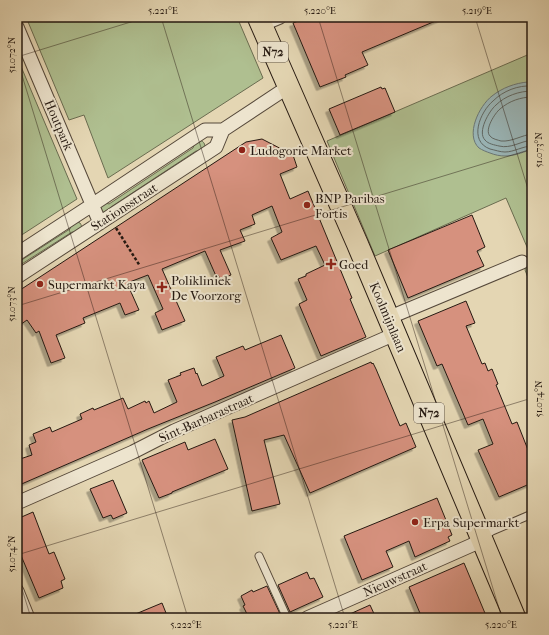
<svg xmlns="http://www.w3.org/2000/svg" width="549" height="635" font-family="'IM FELL French Canon',serif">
<defs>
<filter id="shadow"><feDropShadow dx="-3.5" dy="3.5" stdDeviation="0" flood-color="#0004"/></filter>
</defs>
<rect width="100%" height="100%" fill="#e4d6b3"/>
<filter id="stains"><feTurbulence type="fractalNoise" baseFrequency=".005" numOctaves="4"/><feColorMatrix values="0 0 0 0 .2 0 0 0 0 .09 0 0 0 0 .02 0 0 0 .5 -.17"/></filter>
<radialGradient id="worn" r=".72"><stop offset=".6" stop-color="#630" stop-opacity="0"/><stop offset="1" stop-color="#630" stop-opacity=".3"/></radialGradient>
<!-- green -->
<path fill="#afbf90" stroke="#6a6c50" d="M26 17H237L263 78 108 178 84 115 69 120Z
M532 53V288L525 270 530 254 506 198 375 256 327 141Z
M17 57 77 199 17 238Z
M200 140C207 143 205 148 202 152L196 151 111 207 109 213H103L101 212 100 205 102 202 109 204 193 148 195 142Z
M75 221 80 223C83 227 81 229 78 233L72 232 17 267V263L70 229 72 222Z"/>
<!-- water -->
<path fill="#9ab6b8" stroke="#6b7775" d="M528 82 532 83V149L529 150C522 153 513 156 505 156 500 156 495 155 490 153 487 152 482 150 479 148 465 135 479 106 492 96 502 88 515 83 528 82Z"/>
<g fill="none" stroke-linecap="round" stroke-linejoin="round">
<!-- shore -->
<path stroke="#606864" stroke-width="1" d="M532 86C518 85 503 91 493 101 480 112 468 141 490 149 495 150 500 152 505 152 514 152 523 146 532 146
M532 91C519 91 505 96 496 105 489 111 477 132 485 140 488 144 495 145 499 146 511 149 521 141 532 140
M532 97C521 97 509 101 500 109 495 113 484 130 490 136 492 139 498 140 501 141 512 142 522 135 532 134"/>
</g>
<!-- building -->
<path fill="#d6917e" stroke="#251911" filter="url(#shadow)" d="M309 17H445L362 52 368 65 345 75 346 77 320 87 293 23Z
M381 87 382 89 385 88 395 112 340 135 329 109Z
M262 139 293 155 297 167 280 174 290 199 308 191 352 298 350 299 366 337 321 356 299 304 307 300 298 279 306 276V274L325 265 316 246 281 260 271 238 282 232 272 206 252 215 255 224 240 230 245 241 220 250 231 275 220 279 218 275 216 276 205 251 162 269 185 321 162 330 155 313 163 309 148 275 127 283 139 310 125 315 120 303 83 318 85 323 56 335 65 358 51 363 39 331 36 333 27 320 17 327V292L246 142Z
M472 215 485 247 477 251 484 266 408 298 388 250Z
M466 301 475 323 466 326 482 364 485 363 488 371 492 369 498 384 496 385 512 424 517 422 532 460V483L499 497 478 450 493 444 483 419 468 425 442 364 437 366 418 321Z
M281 335 295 368 215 402 148 429 17 486V460L32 455 29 445 36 442 33 434 50 427 52 432 82 419 80 414 93 408 94 410 123 398 128 409 145 401 146 403 149 401 154 413 177 402 168 380 181 375 180 373 194 368 196 374 197 373 202 386 224 376 216 357 243 346 245 350Z
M371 362 372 364 373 363 376 369 400 426 406 423 416 447 310 493 284 435 264 440 280 504 252 511 232 420 245 417Z
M215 439 228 469 172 492V493L159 498 142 460 185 442 188 450Z
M113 480 127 513 113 519 111 515 103 518 90 489Z
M437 498 452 535 448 537 450 541 415 557 409 541 386 551 393 567 362 580 344 536Z
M33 512 49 554 54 552 65 579 61 581 63 588 39 598 17 546V519Z
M464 563 487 618H422L409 587Z
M307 572 310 579 314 578 323 597 290 612 278 585Z
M267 586 281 616 276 618H249L243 606 245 605 241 596 252 590 253 592Z
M162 603 168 618H126Z
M370 605 376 618H341Z"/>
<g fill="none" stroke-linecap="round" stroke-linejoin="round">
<!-- lane casing -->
<g stroke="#55483a" stroke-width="9">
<path id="lane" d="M483 537 492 531 532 514
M259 556 287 618"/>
</g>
<!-- street casing -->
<g stroke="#55483a" stroke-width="15">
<path id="street" d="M261 25 280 17
M17 27 100 223
M17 254 92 205 205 130H223L288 87
M17 277 216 147 223 130
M388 318 522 262
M17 503 133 452 174 431 395 334
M17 591 28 618
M307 618 472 545 481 539"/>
</g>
<!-- primary casing -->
<g stroke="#251911" stroke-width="23">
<path id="primary" d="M258 17 357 243 515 618"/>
</g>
<!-- path -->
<path stroke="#251911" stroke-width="2.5" stroke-dasharray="3 2" stroke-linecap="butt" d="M116 228 140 266"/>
<!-- lane -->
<use href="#lane" stroke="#ede4ce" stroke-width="7"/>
<!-- street -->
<use href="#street" stroke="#ede4ce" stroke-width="13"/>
<!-- primary -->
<use href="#primary" stroke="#e4d6b3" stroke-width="21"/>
</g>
<!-- ticks -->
<path fill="none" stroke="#251911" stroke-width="1" stroke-opacity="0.45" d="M161 17 345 618M318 17 502 618M475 17 532 202M17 57 147 17M17 59 188 618M17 306 532 149M17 555 532 398M17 573 31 618"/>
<!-- markers -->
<g fill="#8f2418" stroke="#ede4ce" stroke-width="1.5">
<circle cx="242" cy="150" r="4"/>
<circle cx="307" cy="205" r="4"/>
<path d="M329 258h4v4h4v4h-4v4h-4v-4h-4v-4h4z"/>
<circle cx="40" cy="284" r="4"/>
<path d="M160 281h4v4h4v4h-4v4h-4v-4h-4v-4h4z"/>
<circle cx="415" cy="522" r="4"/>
</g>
<g text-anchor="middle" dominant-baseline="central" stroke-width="4" stroke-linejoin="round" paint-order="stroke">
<!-- shield labels -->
<g fill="#ede4ce" stroke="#61564a" stroke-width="1">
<rect x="258" y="42" width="30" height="20" rx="3"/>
<rect x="414" y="403" width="30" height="20" rx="3"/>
</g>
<g font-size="12" font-weight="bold" fill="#251911">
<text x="273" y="52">N72</text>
<text x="429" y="413">N72</text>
</g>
<!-- street labels -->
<g font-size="13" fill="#251911" stroke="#ede4ce">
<text transform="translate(59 125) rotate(67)">Houtpark</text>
<text transform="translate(124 207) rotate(-33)">Stationsstraat</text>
<text transform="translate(388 317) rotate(67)">Koolmijnlaan</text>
<text transform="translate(206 418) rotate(-24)">Sint-Barbarastraat</text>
<text transform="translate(395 579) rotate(-24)">Nieuwstraat</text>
</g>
<!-- poi labels -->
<g font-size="13" fill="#251911" stroke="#ede4ce" text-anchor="start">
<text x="250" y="150">Ludogorie Market</text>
<text x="315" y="198">BNP Paribas<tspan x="315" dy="15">Fortis</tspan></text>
<text x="339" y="264">Goed</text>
<text x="171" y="280">Polikliniek<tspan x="171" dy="15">De Voorzorg</tspan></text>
<text x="48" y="284">Supermarkt Kaya</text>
<text x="423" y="522">Erpa Supermarkt</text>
</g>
</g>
<!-- margin -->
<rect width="549" height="635" fill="none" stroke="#e4d6b3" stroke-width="44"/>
<rect x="22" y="22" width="505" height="591" fill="none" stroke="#251911" stroke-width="1.5"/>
<g font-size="10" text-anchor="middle" fill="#251911">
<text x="163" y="14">5.221°E</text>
<text x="320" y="14">5.220°E</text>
<text x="477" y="14">5.219°E</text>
<text transform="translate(11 55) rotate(-90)" y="4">51.072°N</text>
<text transform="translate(538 150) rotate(-90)" y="4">51.073°N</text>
<text transform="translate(11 304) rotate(-90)" y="4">51.073°N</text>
<text transform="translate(538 399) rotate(-90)" y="4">51.074°N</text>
<text transform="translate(11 554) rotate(-90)" y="4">51.074°N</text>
<text x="186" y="628">5.222°E</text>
<text x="343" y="628">5.221°E</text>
<text x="501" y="628">5.220°E</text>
</g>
<rect width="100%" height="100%" filter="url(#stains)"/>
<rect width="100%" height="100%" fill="url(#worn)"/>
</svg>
